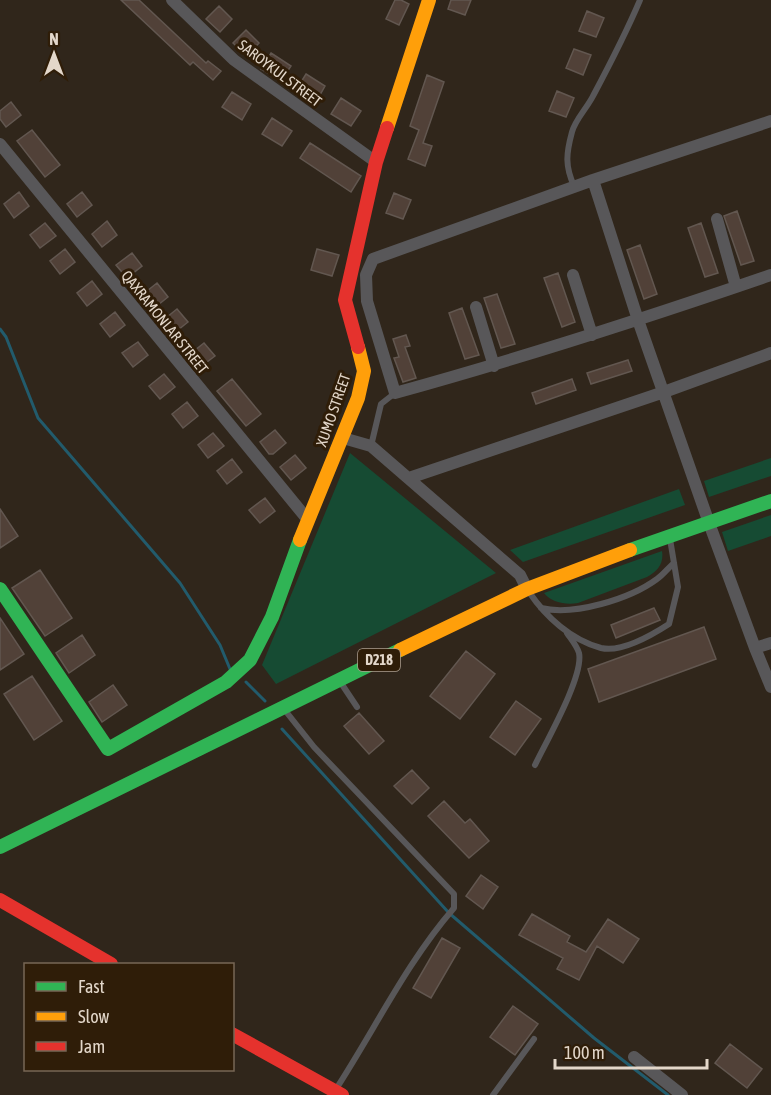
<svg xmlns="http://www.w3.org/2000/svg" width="771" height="1095" font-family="'Asap Condensed',sans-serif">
<rect width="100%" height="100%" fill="#30261b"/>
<!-- green -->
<path fill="#164b33" d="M350 453 496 573 276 684 262 665Z
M771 458V476L709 497 704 481Z
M679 489 685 505 523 562 510 550Z
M771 515V536L728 551 722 532Z
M662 551C664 563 658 571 647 577L578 603C566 605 552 603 544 593Z"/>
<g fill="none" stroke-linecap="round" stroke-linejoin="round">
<!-- stream -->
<path stroke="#225b6c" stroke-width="3" d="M0 329 6 337 38 418 180 583 220 645 230 669
M246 682 265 701
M282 729 449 913 594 1038 668 1095"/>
</g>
<!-- building -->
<path fill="#514138" stroke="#625750" stroke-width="1.5" d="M121 0H139L206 63 208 61 221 71 213 80 193 62 190 65Z
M395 0H401L409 4 399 25 386 19Z
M451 0H471L465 15 448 9Z
M219 6 232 19 220 32 206 19Z
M587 11 604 18 596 37 579 31Z
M246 30 259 43 247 56 233 43Z
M574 49 591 55 583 75 566 68Z
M271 53 291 66 281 81 261 69Z
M306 74 325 86 316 102 296 90Z
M427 75 444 82 423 143 432 146 425 166 408 159 419 130 410 126Z
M557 91 574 98 566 117 549 111Z
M232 92 251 104 242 120 222 107Z
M341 98 361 111 351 126 331 114Z
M11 102 21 115 6 127 0 119V111Z
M272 118 292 131 282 146 262 134Z
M32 130 60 165 45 177 17 141Z
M310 143 361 176 351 192 300 158Z
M19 192 29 206 14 218 4 204Z
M82 192 92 205 77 217 67 204Z
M394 193 411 200 403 219 386 213Z
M737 211 754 261 741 265 724 216Z
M107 221 117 235 102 247 92 234Z
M45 223 56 236 40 248 30 235Z
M701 223 718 273 705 277 688 228Z
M640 245 657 294 644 299 627 250Z
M65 249 75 262 60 274 50 261Z
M317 249 339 255 332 276 311 270Z
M132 253 142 266 127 278 116 265Z
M558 273 575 322 562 327 544 278Z
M92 281 102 294 87 306 77 293Z
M157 283 168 297 153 309 142 295Z
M497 294 515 344 501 348 484 298Z
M462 308 479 355 465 359 449 313Z
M177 309 188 322 173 334 162 321Z
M115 312 125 325 110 337 100 324Z
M406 335 410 346 405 347 416 378 403 382 394 358 399 357 393 339Z
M138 342 148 355 133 367 122 353Z
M204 343 215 356 199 368 189 355Z
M628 360 632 371 591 384 587 373Z
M164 374 175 387 160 399 149 386Z
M232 379 261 414 246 426 217 391Z
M572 379 576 390 536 404 532 393Z
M187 402 198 416 183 428 172 414Z
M275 430 286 443 273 454H269L260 442Z
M213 433 224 446 208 458 198 445Z
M295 455 306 468 291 480 280 467Z
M232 459 242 472 227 484 217 471Z
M265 498 275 511 260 523 249 510Z
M0 509 18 536 0 548Z
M40 570 72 618 45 636 12 588Z
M654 608 660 620 616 638 611 625Z
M0 618 24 654 0 670Z
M704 627 716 659 599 702 588 669Z
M82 635 95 655 69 673 56 653Z
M466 651 495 674 460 719 430 696Z
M32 676 62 721 34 740 4 694Z
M113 685 127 705 102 722 89 702Z
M516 701 541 719 515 755 490 737Z
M359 713 384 741 369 754 344 726Z
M412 770 429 788 412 804 394 786Z
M444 801 465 823 470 819 489 841 469 858 428 816Z
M481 875 498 887 483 909 466 896Z
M532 914 570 936 567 942 586 952 608 919 639 939 623 963 597 946 579 980 557 969 563 958 519 935Z
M442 938 460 948 431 998 413 988Z
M513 1006 538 1024 515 1055 490 1037Z
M730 1044 762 1069 747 1088 715 1063Z"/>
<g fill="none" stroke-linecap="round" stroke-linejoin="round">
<!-- lane -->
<path stroke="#585759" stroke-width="6" d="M574 186C565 166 566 154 572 132 575 120 587 108 593 96 610 64 626 33 640 0
M371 446 381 404 395 393
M529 592C546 617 571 640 601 648 622 653 652 635 669 624L678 587 670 539
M541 608C574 616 630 599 657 579 663 575 668 568 674 563
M339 680 357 707
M284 709 314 747 454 894V908C407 962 375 1029 336 1089
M535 765C546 742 584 676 579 653 577 646 571 639 567 633
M493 1095 534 1039"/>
<!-- street -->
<path stroke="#585759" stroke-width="12" d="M172 0 234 60 376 162
M771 121 593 180 373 259 366 275 367 301 395 393C522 358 646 318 771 275
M0 144 308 520
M593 180 638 320 709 523 755 648 771 687
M717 219 736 287
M573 275 592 335
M476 307 494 366
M343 438 371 446 520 575 527 589
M409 478 664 392 771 353
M755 648 771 643
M634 1057 682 1095"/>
<!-- fast -->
<path stroke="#30b455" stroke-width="14" d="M630 550 771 501
M0 589 108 749 226 682 250 660 272 617 300 540
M0 847 400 650"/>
<!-- slow -->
<path stroke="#ff9f0a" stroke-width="14" d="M387 128 429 0
M300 540 358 398 364 371 358 347
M400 650 527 589 630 550"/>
<!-- jam -->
<path stroke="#e5322d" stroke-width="14" d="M358 347 345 300 376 162 387 128
M0 900 111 964
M232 1034 342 1095"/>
</g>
<g text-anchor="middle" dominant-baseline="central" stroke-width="6" stroke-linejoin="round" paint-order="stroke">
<!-- shield labels -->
<rect fill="#2f1d08" stroke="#ad9f90" stroke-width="1.5" x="358" y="649" width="42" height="22" rx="4.5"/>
<g font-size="14" font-weight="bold" fill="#e3d7ca">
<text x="379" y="660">D218</text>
</g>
<!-- street labels -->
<g font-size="15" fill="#e3d7ca" stroke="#2f1d08">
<text transform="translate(280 73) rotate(37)">SAROYKUL STREET</text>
<text transform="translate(165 322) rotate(51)">QAXRAMONLAR STREET</text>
<text transform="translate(333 410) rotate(-71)">XUMO STREET</text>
</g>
</g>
<!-- legend -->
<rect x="24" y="963" width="210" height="108" fill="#2f1d08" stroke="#776756" stroke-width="1.5"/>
<rect x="36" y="982" width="30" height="9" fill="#30b455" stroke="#776756" stroke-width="1.5"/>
<text x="78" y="993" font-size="18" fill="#e3d7ca">Fast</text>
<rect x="36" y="1012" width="30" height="9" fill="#ff9f0a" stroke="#776756" stroke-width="1.5"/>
<text x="78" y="1023" font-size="18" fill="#e3d7ca">Slow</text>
<rect x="36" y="1042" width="30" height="9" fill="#e5322d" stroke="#776756" stroke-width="1.5"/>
<text x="78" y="1053" font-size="18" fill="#e3d7ca">Jam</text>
<!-- north arrow -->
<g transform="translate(54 54)" stroke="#2f1d08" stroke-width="4.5" paint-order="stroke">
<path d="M0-4.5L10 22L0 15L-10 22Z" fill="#e3d7ca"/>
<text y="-9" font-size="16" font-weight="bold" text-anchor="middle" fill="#e3d7ca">N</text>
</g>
<!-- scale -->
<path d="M555 1059v9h152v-9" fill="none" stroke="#e3d7ca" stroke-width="3"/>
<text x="564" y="1059" font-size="18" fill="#e3d7ca" stroke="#2f1d08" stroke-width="4.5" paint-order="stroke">100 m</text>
</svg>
